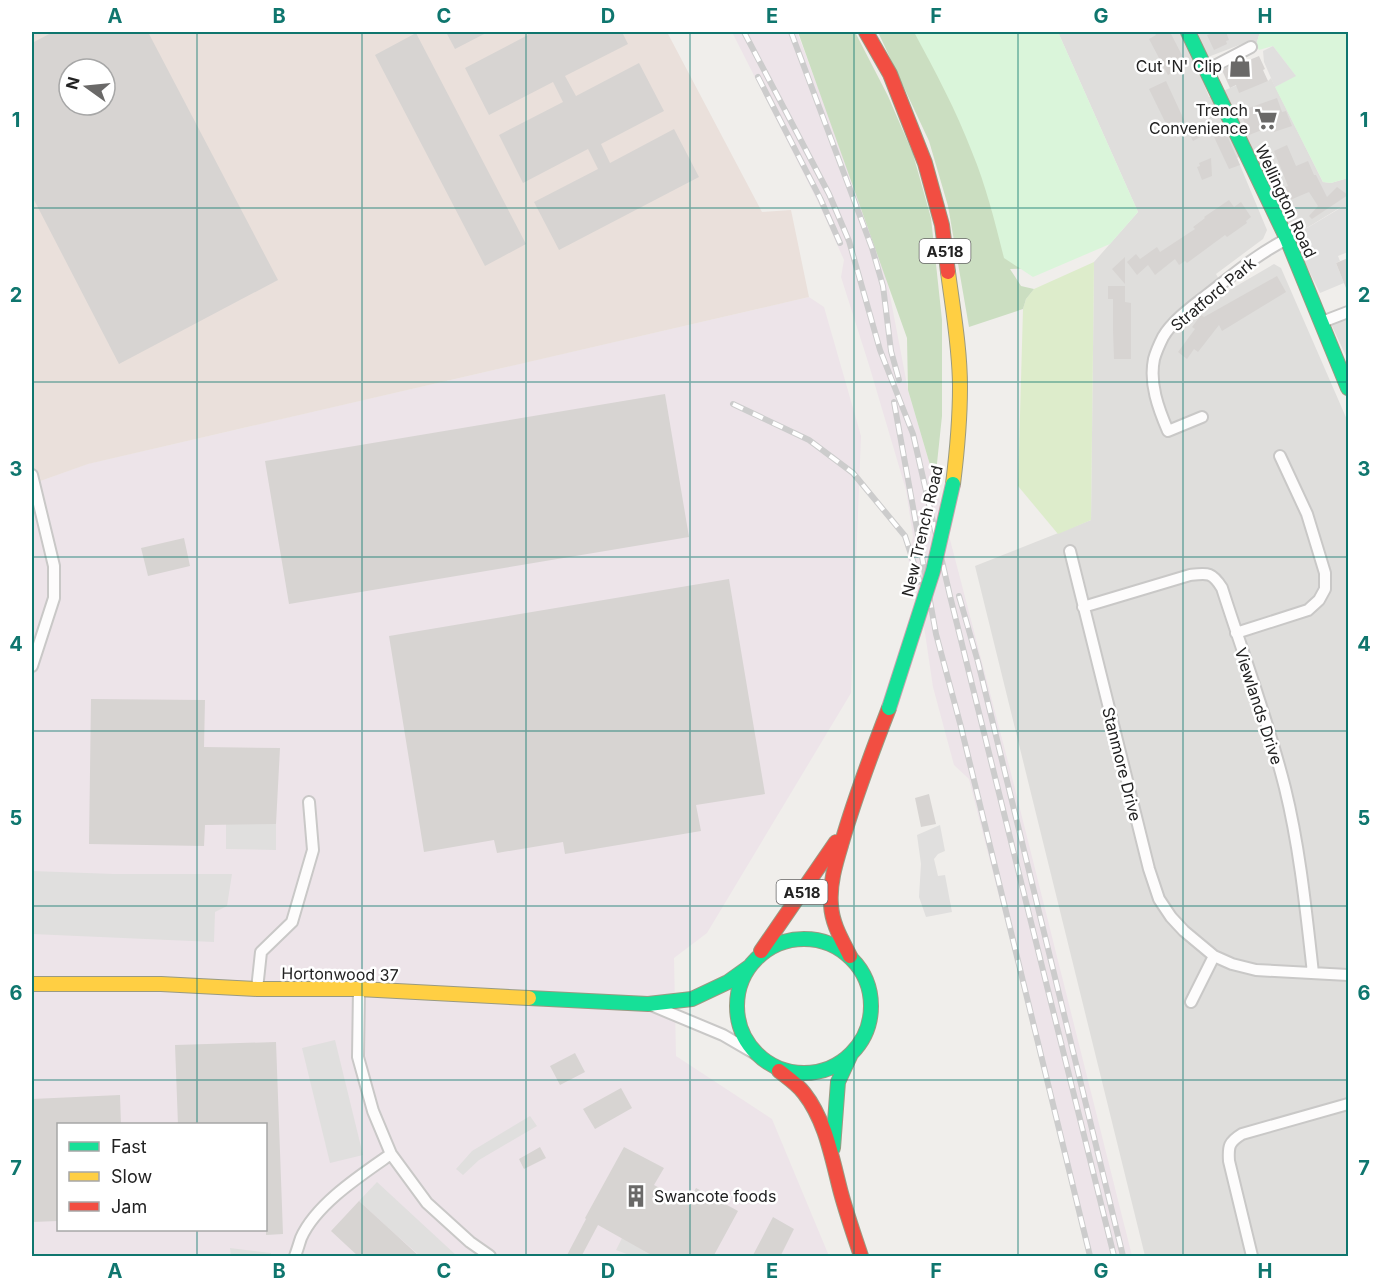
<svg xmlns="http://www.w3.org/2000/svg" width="1380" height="1288" font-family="Inter,sans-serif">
<rect width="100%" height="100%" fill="#f0eeeb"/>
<!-- residential -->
<path fill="#dfdedc" d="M1058 32H1260L1256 45 1242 44 1195 62 1209 97 1242 83 1268 81 1271 78 1323 182 1331 183 1348 178V214L1341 207 1292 237 1253 151 1237 158 1267 230 1263 239 1216 274 1226 292 1274 264 1281 268 1348 422V1256H1145L975 566 1091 520 1094 262 1138 212Z
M1348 319V360L1331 324Z"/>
<!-- industrial -->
<path fill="#ede4e9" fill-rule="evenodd" d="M732 32H797L871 228 888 285 908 390 935 482 1013 781 1132 1256H1088L1013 951 969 779 954 765 933 687 925 633 908 558 913 536 906 490 869 365 841 277 844 260 819 204Z
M809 297 824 307 861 436 851 693 707 933 674 958 676 1056 772 1119 829 1256H32V484L87 464ZM58 1124H266V1230H58Z"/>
<!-- military -->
<path fill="#eae0db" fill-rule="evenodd" d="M32 32H667L762 212 791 210 809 297 88 464 32 484ZM69 69H105V105H69Z"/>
<!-- grass -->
<path fill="#ddeccb" d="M1094 262 1091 520 1058 534 1018 486 1023 309 1026 299 1034 289Z"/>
<!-- forest -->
<path fill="#cbdec1" d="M798 32H855L888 96 913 154 931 218 942 320V416L935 482 908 390 907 338Z
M878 32H922L1037 268 1010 269 1021 286 1034 289 1026 299 1023 309 969 327 948 206 929 141Z"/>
<!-- park -->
<path fill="#daf5da" d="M914 32H1058L1138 212 1110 244 1033 277 1004 258C995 222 986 186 972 152 956 110 935 71 914 32Z
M1260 32H1348V178L1331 183 1323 182 1275 87 1295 75 1273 46 1259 50 1256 45Z"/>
<!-- parking -->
<path fill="#e0dfde" d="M1273 46 1296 76 1275 87 1264 62 1263 51Z
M1342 207 1348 214V252L1338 256 1340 261 1336 263 1344 283 1320 293 1292 237Z
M226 824H276V850L226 849Z
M940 825 945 851 938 854 934 859 938 876 945 875 952 912 926 917 919 897 921 864 917 835Z
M32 871 114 874H232L227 906 215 912 214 942 32 934Z
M335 1040 363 1155 330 1163 302 1048Z
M530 1116 537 1126 479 1160 463 1175 456 1169 472 1151Z
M377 1182 457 1256H420L394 1233 359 1201Z
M622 1238 655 1256H632L616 1250Z
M230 1248 271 1253V1256H231Z"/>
<!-- building -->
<path fill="#d7d4d2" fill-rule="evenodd" d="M53 32H148L278 280 119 364 32 196V43ZM69 69H105V105H69Z
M446 32H488L455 49Z
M526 32H622L628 44 565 76 576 96 639 63 664 111 601 144 610 163 674 129 699 177 559 250 534 202 598 169 588 149 523 183 499 135 563 102 553 82 489 115 465 68 528 35Z
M1154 32H1170L1187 65 1168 75 1149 39 1156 35Z
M1216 32H1226L1229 40 1226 41 1227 44 1214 50 1207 35Z
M416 33 526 244 485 266 375 55Z
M1259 56 1265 69 1263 70 1268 81 1239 93 1236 85 1230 88 1222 70 1241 61 1242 63Z
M1166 81 1185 122 1169 130 1149 89Z
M1277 98 1282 112 1286 111 1292 126 1274 132 1272 126 1249 135 1240 111Z
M1203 124 1208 133 1193 141 1188 131Z
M1226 133 1240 165 1229 169 1214 137Z
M1287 145 1296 166 1308 161 1314 175H1316L1327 197 1337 187 1348 195 1312 219 1309 216 1318 206 1309 192 1290 200 1283 188 1288 186 1274 151Z
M1211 158 1212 176 1202 180 1197 167 1200 166 1199 163Z
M1229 200 1234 207 1241 202 1251 217 1246 221 1247 223 1227 237 1225 235 1187 263 1185 261 1179 265 1175 259 1155 275 1148 265 1137 275 1127 262 1136 254 1140 259 1157 247 1160 252 1195 229 1193 227 1205 218 1204 217Z
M1125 257V284L1112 269Z
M1348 258V293L1336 263Z
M1277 276 1286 292 1222 331 1219 325 1198 352 1194 349 1187 359 1178 352 1195 329 1192 327 1201 315 1204 317Z
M1108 286H1125V302L1131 303V359H1114L1113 330V299H1108Z
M665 394 689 537 289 604 265 461Z
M184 538 190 566 148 576 141 548Z
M729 579 765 794 696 805 701 831 565 854 563 842 497 853 494 840 424 852 389 636Z
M91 699 205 700 204 747 280 748 276 824 205 825 204 846 89 844Z
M929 794 936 824 921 827 915 798Z
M276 1042 283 1234 266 1235V1125H178L175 1045Z
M575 1053 585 1072 560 1085 550 1066Z
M621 1088 632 1108 595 1129 583 1109Z
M120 1095 121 1125H58V1221L32 1222V1099Z
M540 1147 546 1158 524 1169 519 1159Z
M624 1147 664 1168 654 1185 688 1203 696 1188 738 1211 713 1257H655L598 1225 581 1257H566L586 1219 585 1218Z
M359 1201 394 1233 420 1257H359L331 1231Z
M773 1217 794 1229 780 1257H752Z"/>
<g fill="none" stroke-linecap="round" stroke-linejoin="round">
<!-- street casing -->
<g stroke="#c9c8c7" stroke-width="14">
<path id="street" d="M1207 70 1251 47
M1322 322 1348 312
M1202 417 1168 431C1158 408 1149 383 1154 359 1156 352 1160 343 1163 337 1172 321 1193 306 1207 295 1233 275 1257 254 1287 239
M32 475 54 566V598L32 666
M1070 551 1149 869 1159 899 1171 917 1184 931 1214 956 1232 964 1256 970 1348 975
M1083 607 1190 575C1208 573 1212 572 1222 588 1243 654 1268 720 1285 788 1300 849 1306 911 1313 973
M1236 633 1308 610 1319 600 1325 589V573L1307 514 1280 456
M257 989 261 952 292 922 313 850 309 802
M359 989 358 1057 373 1111 391 1154 427 1203 470 1242 490 1256
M1191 1002 1214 956
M651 1005 723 1035 759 1056
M295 1256C297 1251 299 1244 301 1238 316 1204 361 1175 391 1154
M1252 1256 1229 1161C1228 1146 1229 1142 1242 1134L1348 1104"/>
</g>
<!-- fast casing -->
<g stroke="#999a82" stroke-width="16">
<path id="fast" d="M1188 32 1287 239 1348 388
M737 1006a67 67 0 1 1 134 0a67 67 0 1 1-134 0Z
M529 998 648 1004 692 999 728 982 749 967
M833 1148 838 1082 851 1054"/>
</g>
<!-- slow casing -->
<g stroke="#999a82" stroke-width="16">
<path id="slow" d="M948 272C953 310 960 349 960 387 960 420 957 452 953 484
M32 984H161L257 989H359L529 998"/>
</g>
<!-- jam casing -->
<g stroke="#999a82" stroke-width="16">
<path id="jam" d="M866 32 890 74 925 163 942 225 948 272
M761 951 836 842
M850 956C842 940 832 924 831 905 829 884 836 862 842 842 855 797 872 752 889 708
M779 1071C788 1078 797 1084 804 1093 826 1121 832 1159 841 1193 847 1215 854 1235 861 1256"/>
</g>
<!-- street -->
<use href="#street" stroke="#fdfcfc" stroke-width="10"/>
<!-- fast -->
<use href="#fast" stroke="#16e098" stroke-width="14"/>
<!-- slow -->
<use href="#slow" stroke="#ffcf43" stroke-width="14"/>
<!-- jam -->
<use href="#jam" stroke="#f24e42" stroke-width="14"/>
<!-- rail casing -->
<g stroke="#ccc" stroke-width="6">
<path id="rail" d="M744 32 829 194 849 241 880 350 913 434 950 596 1114 1256
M791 32 872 248 883 286 891 351 899 380
M758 77 820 198 840 243
M894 402 936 634 961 727 1090 1256
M733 404 809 440 853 473 905 536 920 582
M959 596 978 662 1123 1256"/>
</g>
<!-- rail -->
<use href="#rail" stroke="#fff" stroke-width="4" stroke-dasharray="11" stroke-linecap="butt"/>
<!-- fast-bridge casing -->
<g stroke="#c5a2ac" stroke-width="16" stroke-linecap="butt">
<path id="fast-bridge" d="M889 708 933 571 953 484"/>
</g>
<!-- fast-bridge -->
<use href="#fast-bridge" stroke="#16e098" stroke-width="14"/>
</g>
<!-- grid -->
<path fill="none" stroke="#0f766e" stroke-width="1.5" stroke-opacity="0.55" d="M197 32V1124M362 32V1256M526 32V1256M690 32V1256M854 32V1256M1018 32V1256M1183 32V1256M32 208H1348M32 382H1348M32 557H1348M32 731H1348M32 906H1348M32 1080H1348M197 1230V1256"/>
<!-- icons -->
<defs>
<g id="shop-bare" transform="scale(1.8)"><path d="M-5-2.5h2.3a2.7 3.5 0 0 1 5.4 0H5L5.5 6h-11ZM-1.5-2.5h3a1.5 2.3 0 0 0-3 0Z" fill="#6a6968" stroke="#fff" stroke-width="2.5" paint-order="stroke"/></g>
<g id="supermarket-bare" transform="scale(1.8)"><path d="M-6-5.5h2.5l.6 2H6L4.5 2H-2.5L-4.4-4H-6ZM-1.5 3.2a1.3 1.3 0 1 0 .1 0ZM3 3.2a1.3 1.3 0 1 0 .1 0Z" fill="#6a6968" stroke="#fff" stroke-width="2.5" paint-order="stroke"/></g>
<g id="building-bare" transform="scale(1.8)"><path d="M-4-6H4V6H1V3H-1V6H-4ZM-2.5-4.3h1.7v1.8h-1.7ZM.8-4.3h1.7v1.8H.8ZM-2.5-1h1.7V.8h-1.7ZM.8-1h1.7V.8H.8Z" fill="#6a6968" stroke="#fff" stroke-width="2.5" paint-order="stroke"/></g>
</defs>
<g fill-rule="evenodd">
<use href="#shop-bare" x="1240" y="66"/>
<use href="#supermarket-bare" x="1266" y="119"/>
<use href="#building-bare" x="636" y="1196"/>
</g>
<g text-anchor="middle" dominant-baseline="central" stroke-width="5" stroke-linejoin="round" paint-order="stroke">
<!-- shield labels -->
<g fill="#fff" stroke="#646464" stroke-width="1.5">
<rect x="919.5" y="239" width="51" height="24" rx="4.5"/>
<rect x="776.5" y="880" width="51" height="24" rx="4.5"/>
</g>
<g font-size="15" font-weight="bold" fill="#222">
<text x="945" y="251">A518</text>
<text x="802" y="892">A518</text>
</g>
<!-- poi labels -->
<g font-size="16" fill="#222" stroke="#fff" text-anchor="end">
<text x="1222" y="66">Cut 'N' Clip</text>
<text x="1248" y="110">Trench<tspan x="1248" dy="18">Convenience</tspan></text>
<text x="654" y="1196" text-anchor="start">Swancote foods</text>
</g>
<!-- street labels -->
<g font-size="16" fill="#222" stroke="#fff">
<text transform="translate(1286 201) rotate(65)">Wellington Road</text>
<text transform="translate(1213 294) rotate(-40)">Stratford Park</text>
<text transform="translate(922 531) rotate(-77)">New Trench Road</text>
<text transform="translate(1259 706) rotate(72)">Viewlands Drive</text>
<text transform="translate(1122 764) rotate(76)">Stanmore Drive</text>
<text transform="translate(340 974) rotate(1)">Hortonwood 37</text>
</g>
</g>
<!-- border -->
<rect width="1380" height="1288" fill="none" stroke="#ffffff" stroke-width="66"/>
<!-- legend -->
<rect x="57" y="1123" width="210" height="108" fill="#ffffff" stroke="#a7a7a7" stroke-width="1.5"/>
<rect x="69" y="1142" width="30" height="9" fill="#16e098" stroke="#a7a7a7" stroke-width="1.5"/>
<text x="111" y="1153" font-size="18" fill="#222222">Fast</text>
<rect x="69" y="1172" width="30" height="9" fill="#ffcf43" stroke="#a7a7a7" stroke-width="1.5"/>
<text x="111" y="1183" font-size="18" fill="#222222">Slow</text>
<rect x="69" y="1202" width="30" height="9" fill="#f24e42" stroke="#a7a7a7" stroke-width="1.5"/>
<text x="111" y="1213" font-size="18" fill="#222222">Jam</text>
<!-- north arrow -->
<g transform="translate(87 87) rotate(285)"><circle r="28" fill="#ffffff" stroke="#a7a7a7" stroke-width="1.5"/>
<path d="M0-4.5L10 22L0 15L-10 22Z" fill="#6a6968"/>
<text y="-9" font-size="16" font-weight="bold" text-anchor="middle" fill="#222222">N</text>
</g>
<rect x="33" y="33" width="1314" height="1222" fill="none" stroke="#0f766e" stroke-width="2"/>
<g font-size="20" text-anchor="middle" font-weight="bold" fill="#0f766e">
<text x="115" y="23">A</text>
<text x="279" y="23">B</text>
<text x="444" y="23">C</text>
<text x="608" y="23">D</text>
<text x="772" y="23">E</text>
<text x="936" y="23">F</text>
<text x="1101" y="23">G</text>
<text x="1265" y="23">H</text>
<text x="16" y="127">1</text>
<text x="1364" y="127">1</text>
<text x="16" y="302">2</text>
<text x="1364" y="302">2</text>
<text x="16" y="476">3</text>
<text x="1364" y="476">3</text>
<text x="16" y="651">4</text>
<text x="1364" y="651">4</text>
<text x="16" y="825">5</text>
<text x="1364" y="825">5</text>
<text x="16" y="1000">6</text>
<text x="1364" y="1000">6</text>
<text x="16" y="1175">7</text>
<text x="1364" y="1175">7</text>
<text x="115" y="1278">A</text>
<text x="279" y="1278">B</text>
<text x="444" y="1278">C</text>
<text x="608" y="1278">D</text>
<text x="772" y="1278">E</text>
<text x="936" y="1278">F</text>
<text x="1101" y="1278">G</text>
<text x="1265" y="1278">H</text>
</g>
</svg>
